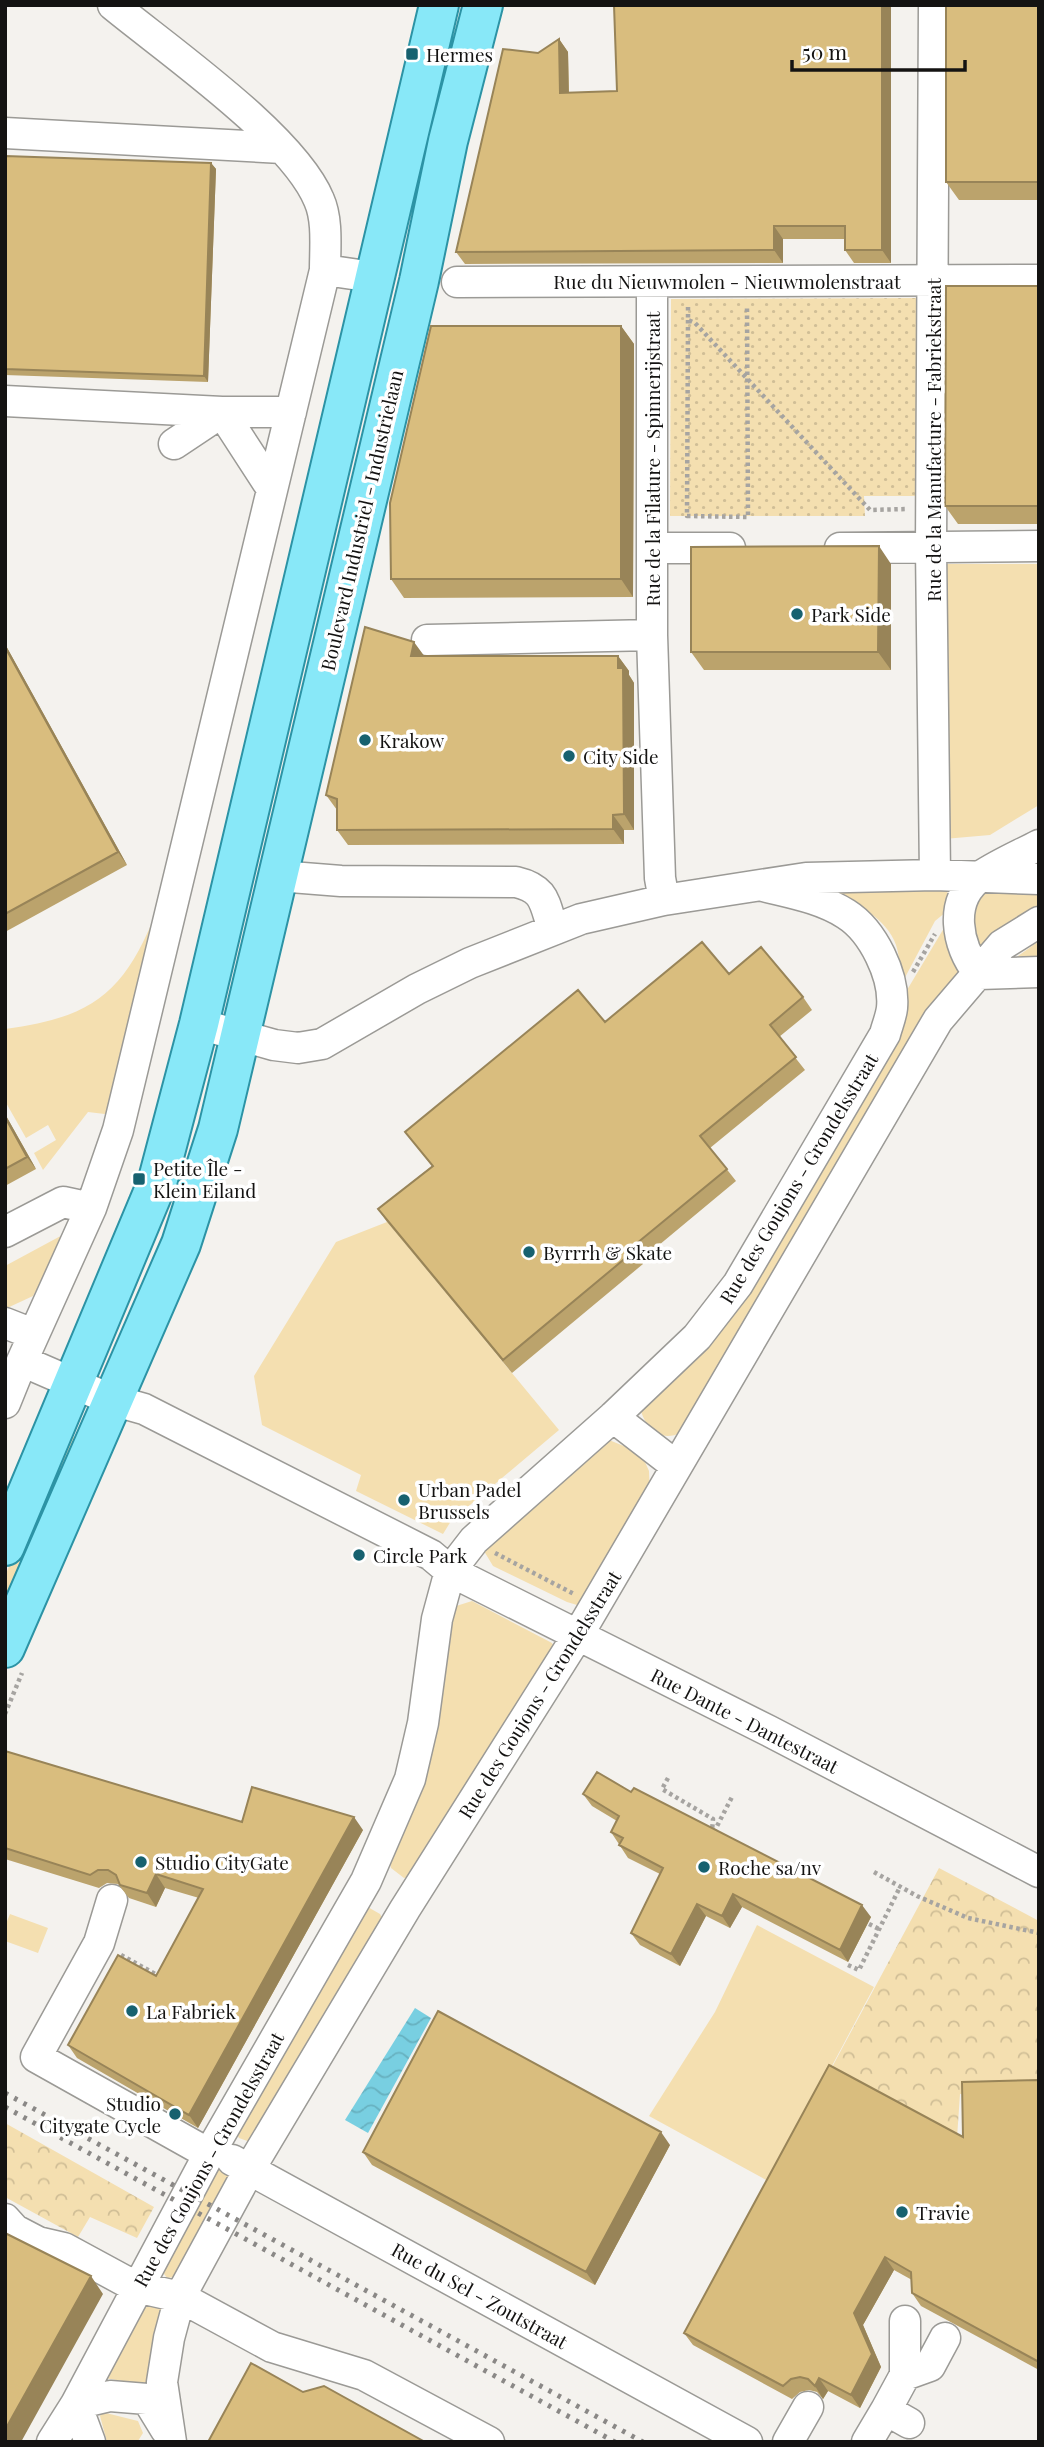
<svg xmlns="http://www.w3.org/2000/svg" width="1044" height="2447" font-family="'Playfair Display',serif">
<defs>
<pattern id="forest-crowns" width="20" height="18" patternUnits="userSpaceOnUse" patternTransform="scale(1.75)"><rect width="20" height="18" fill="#f4dfb0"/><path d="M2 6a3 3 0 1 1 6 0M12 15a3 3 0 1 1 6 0" fill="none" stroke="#d0be96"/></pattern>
<pattern id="park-dots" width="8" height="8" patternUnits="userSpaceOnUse" patternTransform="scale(1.75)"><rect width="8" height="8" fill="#f4dfb0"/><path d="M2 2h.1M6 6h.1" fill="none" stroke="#d0be96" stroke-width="1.8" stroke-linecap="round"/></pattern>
<pattern id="water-waves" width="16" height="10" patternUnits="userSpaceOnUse" patternTransform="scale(1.75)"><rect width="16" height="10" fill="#78cfe1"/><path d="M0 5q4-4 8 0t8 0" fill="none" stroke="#67b1c0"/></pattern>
</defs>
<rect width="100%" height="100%" fill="#f4f2ee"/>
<!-- green -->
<path fill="#f4dfb0" d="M945 564H1039V805L990 835 944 839Z
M948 887 946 912 935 921 901 985C900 972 900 957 896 945 887 918 855 903 832 892Z
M1039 888V906L978 951 971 912 988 889Z
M158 908 113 1115 88 1112 43 1170 34 1153 56 1140 48 1125 26 1138 5 1101V1029C95 1017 125 992 158 908Z
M947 923 964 969 681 1433C659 1442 646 1429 640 1408L691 1352Z
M1039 941V964L1014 959Z
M387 1222 559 1430 451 1521 443 1534 356 1491 361 1475 262 1425 254 1376 336 1242Z
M68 1232 33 1296 5 1309V1266Z
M68 1435 80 1439 5 1628V1576L63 1438Z
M609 1440 641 1453 649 1471 650 1495 584 1603 577 1605 567 1602 493 1566 484 1551Z
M472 1601 552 1643 555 1648 408 1877 404 1878 391 1868 389 1859 453 1607Z
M366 1906 380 1914 385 1923 250 2142 239 2138 235 2131Z
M10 1914 48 1928 38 1953 5 1941V1926Z
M757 1925 874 1987 770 2182 649 2116 715 2012Z
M221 2164 231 2176 174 2277 167 2278 162 2271 210 2171Z
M161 2303 164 2305 147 2385 104 2378 137 2310Z
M102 2412 138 2421 143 2433 138 2441 107 2442 100 2416Z"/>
<!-- forest -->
<path fill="url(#forest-crowns)" d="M939 1868 1039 1921V2092L960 2094 957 2138 831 2069Z
M5 2123 154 2207 137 2238 90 2217 78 2237 5 2197Z"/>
<!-- park -->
<path fill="url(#park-dots)" d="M928 298 921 496H864L865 516H670L671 299Z"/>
<!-- water -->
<path fill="url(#water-waves)" d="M415 2008 431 2018 368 2133 345 2120Z"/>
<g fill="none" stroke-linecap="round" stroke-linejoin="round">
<!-- minor casing -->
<g stroke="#9b9a96" stroke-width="33">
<path id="minor" d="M113 5C169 51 293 137 319 200 328 220 325 248 325 270L373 277
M934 5 931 548 935 875
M5 133 282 148
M325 270 118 1130 91 1208 22 1361 112 1400 144 1409 431 1555 450 1571 769 1731 1039 1872
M457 282 1039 280
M652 283V635L660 878 664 900
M5 401 222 412 174 444
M272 489 222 412H291
M652 548H730
M840 548 1039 546
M427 640 652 635
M278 876 341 881 516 882C546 889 544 903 553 929
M979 974C957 946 947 900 981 876 999 864 1020 855 1039 845
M979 974 1039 972
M199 1024 274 1045 298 1048 322 1044 417 989 470 963 581 919 664 900 806 878 935 875 1039 879
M5 1232 63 1202 91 1208
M5 1323 33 1334
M5 1403 22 1361
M613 1417 675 1465
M112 1900 99 1943 36 2057 209 2154
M232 2160 747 2442
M5 2219 15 2230 38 2242 64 2248 136 2287 180 2297 272 2347 364 2375 489 2442
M905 2375 930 2366 945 2338
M76 2404 110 2396 147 2399 166 2430
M76 2404 90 2442
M886 2410 905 2375V2321
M52 2442 76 2404 209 2154 366 1881 410 1779 423 1723 437 1619 450 1571 474 1540 613 1417 697 1337 738 1284 885 1034C887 1026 891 1017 892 1008 895 976 873 931 846 914 821 898 791 893 763 886
M171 2442 162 2382 169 2338 180 2297 249 2170 405 1909 578 1635 938 1020 1002 945 1039 922
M788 2442 808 2407
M867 2442 886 2410 909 2423"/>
</g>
<!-- major casing -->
<g stroke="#2c93a5" stroke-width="42">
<path id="major" d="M5 1546 157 1183 199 1024 439 5
M5 1648 181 1244 218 1129 419 281 448 141 483 5"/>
</g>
<!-- path -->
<path stroke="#a6a4a1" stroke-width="4.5" stroke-dasharray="3.5 3.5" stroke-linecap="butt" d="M688 307V320L695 323 870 510 906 509
M688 320 687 516 748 517 747 307
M913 972 935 934
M495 1553 574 1594
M5 1714 22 1673
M668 1778 662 1789 713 1819 712 1831
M714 1832 733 1795
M874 1872 917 1896 968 1918 1039 1933
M869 1924 879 1929
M121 1955 159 1976
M848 1965 859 1970 900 1887"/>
<!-- minor -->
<use href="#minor" stroke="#fff" stroke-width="30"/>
<!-- major -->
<use href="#major" stroke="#88e8f8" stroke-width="38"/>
<!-- rail -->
<path stroke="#8a8886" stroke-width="5" stroke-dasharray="3.5 7" stroke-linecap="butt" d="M5 2093 643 2442
M5 2107 615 2442"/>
</g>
<!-- wall -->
<path fill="#bba36c" d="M614 5H891V263H854L845 250V239H783V263L465 264 456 252 538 53 559 39 568 52 569 93 617 91Z
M1039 5V200H959L946 182Z
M5 156 211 163 216 169 208 382 5 375Z
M1039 286V524H958L945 506Z
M621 326 634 344 633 597 404 598 391 579Z
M891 564V670H704L691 652Z
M5 644 127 865 5 932Z
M424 656H618L629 671V675L634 683V830H624V844L348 845 337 830V810L326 795Z
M729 974 803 997 812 1010 779 1037 805 1070 710 1148 736 1181 641 1260 643 1264 512 1373 387 1222 378 1209 432 1166 405 1132 605 1022Z
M5 1114 36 1169 5 1186Z
M5 1751 242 1822 363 1830 198 2128 77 2058 68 2045 156 1976 199 1898 165 1888 156 1907 129 1898 118 1884 107 1883 99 1888 5 1859Z
M631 1792 871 1917 848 1962 742 1907 730 1928 706 1916 680 1966 640 1945 631 1933 660 1874 628 1858 611 1832 617 1821 592 1806 583 1794Z
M1039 2080V2370L921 2306 912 2293V2280L894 2270 863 2325 881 2367 860 2408 828 2391 823 2399 817 2392 809 2390 800 2392 792 2399 693 2345 684 2333 963 2137Z
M670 2145 595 2285 372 2165 363 2152Z"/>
<!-- shaded-wall -->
<path fill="#988458" d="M882 5H891V263L882 250Z
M559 39 568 52 569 106 560 93Z
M211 163 216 169 208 382 204 376Z
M774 226 783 239V263L774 250Z
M621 326 634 344 633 597 621 579Z
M879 546 891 564V670L878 652Z
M414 642 425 657 411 656Z
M5 644 127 865 118 852 5 647Z
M618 656 629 671V675L634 683V830L624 814Z
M613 815 624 830V844L613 829Z
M5 1114 36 1169 27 1157 5 1117Z
M354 1817 363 1830 198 2128 189 2115Z
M156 1874 165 1888 156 1907 147 1893Z
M733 1894 742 1907 730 1928 722 1916Z
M697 1904 706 1916 680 1966 671 1954Z
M862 1905 871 1917 848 1962 840 1950Z
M661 2132 670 2145 595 2285 586 2272Z
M885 2257 894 2270 863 2325 881 2367 860 2408 851 2395 854 2313Z
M91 2276 103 2294 21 2442H5V2430Z
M819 2378 828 2391 823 2399 815 2386Z"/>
<!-- building -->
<path fill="#d9bd7e" stroke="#988458" stroke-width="2" d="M614 5H882V250H845V226H774V250L456 252 503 49 538 53 559 39 560 93 617 91Z
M946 5H1039V182H946Z
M5 156 211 163 204 376 5 369Z
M946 286H1039V506H945Z
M431 326H621V579H391L390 503Z
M879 546 878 652H691V547Z
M365 627 414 642 411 656H618V668H623L624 814 613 815V829L337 830V799L326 795Z
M5 647 118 852 5 914Z
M702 942 729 974 761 947 803 997 770 1025 796 1057 700 1136 727 1169 631 1248 634 1251 503 1360 378 1209 433 1166 405 1132 578 990 605 1022Z
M5 1117 27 1157 5 1169Z
M5 1751 242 1822 252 1787 354 1817 189 2115 68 2045 118 1955 156 1976 203 1889 156 1874 147 1893 120 1885 116 1875 108 1870H98L90 1875 5 1848Z
M597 1772 631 1792 634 1788 862 1905 840 1950 733 1894 722 1916 697 1904 671 1954 631 1933 663 1868 619 1845 623 1838 611 1832 619 1816 583 1794Z
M438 2011 661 2132 586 2272 363 2152Z
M829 2065 963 2137 962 2082 1039 2080V2362L912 2293 911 2272 885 2257 854 2313 872 2354 851 2395 819 2378 815 2386 808 2379 800 2377 791 2379 783 2386 684 2333Z
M5 2233 91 2276 5 2430Z
M251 2363 303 2392 324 2386 425 2442H208Z"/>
<!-- markers -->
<g fill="#17616f" stroke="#fff" stroke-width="2.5">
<rect x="405" y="47" width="14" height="14" rx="3.5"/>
<circle cx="797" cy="614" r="7"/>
<circle cx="365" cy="740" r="7"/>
<circle cx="569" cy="756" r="7"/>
<rect x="132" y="1172" width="14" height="14" rx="3.5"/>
<circle cx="529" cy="1252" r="7"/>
<circle cx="404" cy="1500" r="7"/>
<circle cx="359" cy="1555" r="7"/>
<circle cx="141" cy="1862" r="7"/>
<circle cx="704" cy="1867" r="7"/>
<circle cx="132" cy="2011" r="7"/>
<circle cx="175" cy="2114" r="7"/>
<circle cx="902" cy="2212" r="7"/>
</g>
<g text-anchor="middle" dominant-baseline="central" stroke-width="7" stroke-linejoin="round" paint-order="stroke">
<!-- poi labels -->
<g font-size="19" fill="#141312" stroke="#fff" text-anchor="start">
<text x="426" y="54">Hermes</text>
<text x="811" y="614">Park Side</text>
<text x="379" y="740">Krakow</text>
<text x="583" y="756">City Side</text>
<text x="153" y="1168">Petite Île -<tspan x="153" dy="22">Klein Eiland</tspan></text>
<text x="543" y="1252">Byrrrh &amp; Skate</text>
<text x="418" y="1489">Urban Padel<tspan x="418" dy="22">Brussels</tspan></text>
<text x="373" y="1555">Circle Park</text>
<text x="155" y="1862">Studio CityGate</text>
<text x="718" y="1867">Roche sa/nv</text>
<text x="146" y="2011">La Fabriek</text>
<text x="161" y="2103" text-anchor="end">Studio<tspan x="161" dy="22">Citygate Cycle</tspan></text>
<text x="916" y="2212">Travie</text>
</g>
<!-- street labels -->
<g font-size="19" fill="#141312" stroke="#fff">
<text x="727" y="281">Rue du Nieuwmolen - Nieuwmolenstraat</text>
<text transform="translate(933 440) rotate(-90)">Rue de la Manufacture - Fabriekstraat</text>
<text transform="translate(652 459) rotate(-90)">Rue de la Filature - Spinnerijstraat</text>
<text transform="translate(361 520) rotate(-77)">Boulevard Industriel - Industrielaan</text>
<text transform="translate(798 1178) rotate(-59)">Rue des Goujons - Grondelsstraat</text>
<text transform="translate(539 1694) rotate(-58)">Rue des Goujons - Grondelsstraat</text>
<text transform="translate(745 1720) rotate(27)">Rue Dante - Dantestraat</text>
<text transform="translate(208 2159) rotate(-61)">Rue des Goujons - Grondelsstraat</text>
<text transform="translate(480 2295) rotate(29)">Rue du Sel - Zoutstraat</text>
</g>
</g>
<!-- border -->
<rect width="1044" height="2447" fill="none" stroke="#141312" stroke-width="14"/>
<!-- scale -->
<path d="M792 60v10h173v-10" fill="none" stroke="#141312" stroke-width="3.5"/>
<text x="802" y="60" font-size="21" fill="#141312" stroke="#ffffff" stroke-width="5" paint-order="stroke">50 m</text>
</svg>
